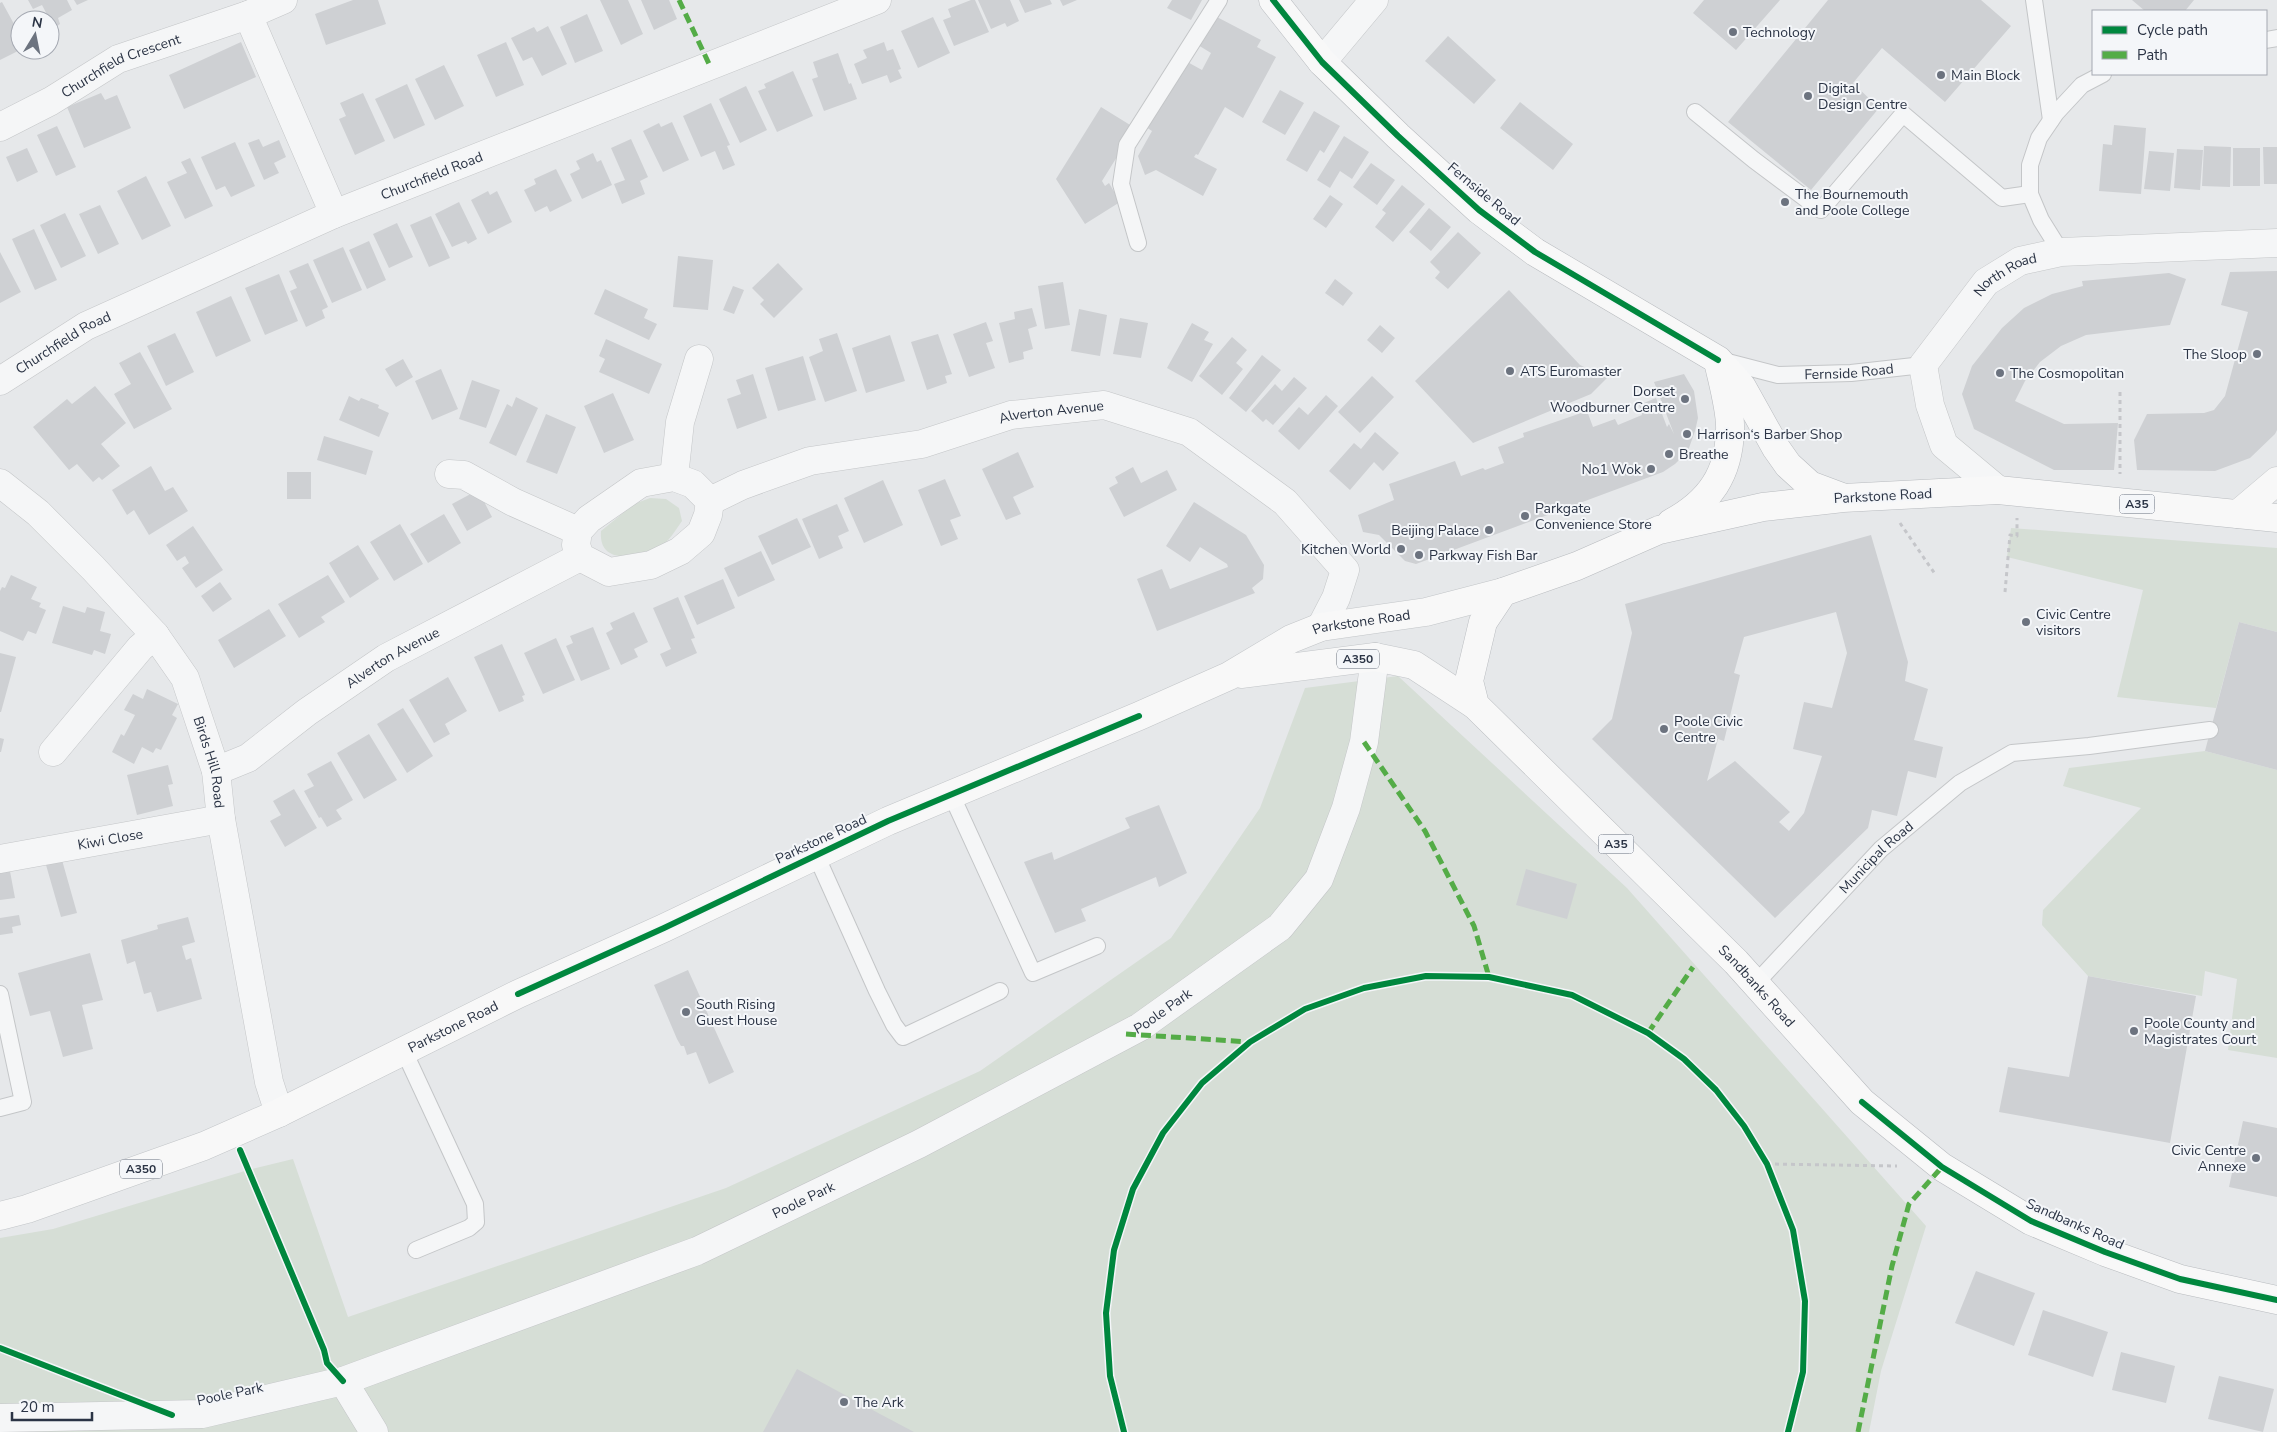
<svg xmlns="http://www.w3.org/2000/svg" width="2277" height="1432" font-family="'Nunito Sans',sans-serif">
<rect width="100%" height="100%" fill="#e6e8ea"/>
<!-- green -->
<path fill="#d6ded6" d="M650 498 666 499 679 508 682 521C675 531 669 542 658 548 638 558 598 566 601 531L634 504Z
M2011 528 2277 548V632L2239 622 2216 708 2117 697 2143 590 2007 557Z
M1398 676 1627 888 1926 1226 1881 1371 1869 1432H0V1238L53 1229 248 1170 293 1159 348 1317 726 1188 980 1071 1171 938 1260 808 1305 688Z
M2205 751 2277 770V1058L2228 1050 2237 979 2205 971 2202 996 2088 976 2042 925 2043 910 2141 808 2063 786 2069 768Z"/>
<!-- building -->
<path fill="#ced0d3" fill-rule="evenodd" d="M28 0H67L72 10 58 18 60 24 54 28 42 5 33 9Z
M74 0H88L77 5Z
M353 0H378L386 24 326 45 315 14Z
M600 0H628L643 34 621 45Z
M641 0H669L677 19 654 30Z
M971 0H975L989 32 954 46 943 20 951 17 948 9Z
M978 0H1010L1019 21 1007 27 1005 23 991 29Z
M1019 0H1050L1052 4 1025 13Z
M1060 0H1077L1063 6Z
M1172 0H1202L1191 20 1167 8Z
M1704 0H1780L1736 50 1693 13Z
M1828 0H1981L2011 26 1945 102 1882 48 1853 83 1879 108 1811 190 1728 122Z
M2132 0H2194L2185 11H2145Z
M2 2 20 35 14 38 20 50 0 60V3Z
M587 14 603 51 575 63 560 27Z
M1215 16 1261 40 1257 47 1276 57 1243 118 1225 107 1198 155 1196 154 1194 157 1217 169 1203 196 1156 170 1145 175 1138 156 1152 131 1146 127 1182 59 1202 70 1211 53 1198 45Z
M933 17 950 53 918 68 901 31Z
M548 26 567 64 542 76 532 57 523 61 511 38 534 27 537 32Z
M1448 36 1496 80 1474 104 1425 61Z
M241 42 256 77 184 109 169 75Z
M506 42 524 85 496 97 477 55Z
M884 42 887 51 893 49 901 69 898 70 902 78 890 83 887 75 862 84 854 64 867 58 863 50Z
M838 53 849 84 851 83 857 99 824 111 812 79 818 77 813 62Z
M444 65 464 106 435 120 415 79Z
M793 71 813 116 777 132 758 91 766 88 764 84Z
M407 84 425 125 394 139 375 99Z
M746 86 767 130 740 143 719 99Z
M1280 90 1304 103 1285 135 1262 122Z
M101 93 105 100 117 95 131 128 84 148 67 107Z
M363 93 385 141 355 155 339 119 346 116 340 103Z
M1520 102 1573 144 1553 170 1500 128Z
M711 103 730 145 727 146 735 165 723 170 715 151 701 157 683 116Z
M1101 107 1135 128 1102 181 1105 186 1109 183 1120 202 1085 224 1056 179Z
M1314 111 1340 126 1324 153 1320 150 1307 172 1286 160Z
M672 122 689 160 663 172 643 131 659 123 661 127Z
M2114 125 2146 128 2141 194 2099 191 2103 144 2112 145Z
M57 126 76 167 56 176 37 135Z
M1344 136 1369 152 1352 179 1340 171 1330 188 1317 180Z
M259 139 263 147 279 140 286 157 274 163 279 173 264 180 248 143Z
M631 139 648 177 640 181 645 194 622 204 614 184 625 180 611 148Z
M235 142 255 186 231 197 225 186 216 190 201 157Z
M2204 146 2231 147 2230 187 2202 186Z
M2263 147H2277V184H2264Z
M27 148 38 172 17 182 6 157Z
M2233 148H2260V186H2233Z
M2177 149 2203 150 2200 190 2174 188Z
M2149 151 2174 153 2170 191 2144 189Z
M593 153 597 162 601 160 612 185 582 199 570 174 580 169 576 161Z
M190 158 213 206 185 219 167 182 187 173 181 162Z
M1371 163 1395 180 1377 205 1353 187Z
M556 169 572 201 550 212 547 206 535 212 524 190 536 184 534 179Z
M146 176 171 226 142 240 117 191Z
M1402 185 1425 204 1393 242 1375 227 1386 213 1382 210Z
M488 191 490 195 497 191 512 222 488 234 471 200Z
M1330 195 1343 204 1326 228 1313 219Z
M459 202 477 239 468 244 466 241 452 247 435 214Z
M100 205 119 244 98 254 79 214Z
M1429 208 1451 227 1431 251 1409 232Z
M65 213 86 256 61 268 40 225Z
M431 216 450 258 429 267 410 225Z
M397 223 413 257 389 268 373 234Z
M34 229 57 280 35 290 12 239Z
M1458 232 1481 253 1448 289 1435 278 1440 272 1430 262Z
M369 241 386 280 367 289 349 250Z
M343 247 362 290 332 303 313 260Z
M0 252 21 292 0 303Z
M678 256 713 260 708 310 673 307Z
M308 263 328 307 322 310 325 318 306 327 290 291 297 288 289 271Z
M778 263 803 289 774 318 760 304 764 300 752 288Z
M2277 271V430L2275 434 2250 458 2215 471 2137 470 2134 440 2147 414 2204 413 2214 410 2225 396 2248 312 2221 305 2230 272Z
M2169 273 2186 279 2170 325 2086 335 2061 346 2040 362 2025 381 2015 401 2064 424 2118 423 2114 470H2054L1974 429 1962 394 1972 366 2002 328 2024 308 2052 294 2083 286 2082 281Z
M279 274 298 321 265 335 245 288Z
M1335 279 1353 293 1343 306 1325 293Z
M1063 282 1070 325 1045 329 1038 286Z
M733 286 744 290 734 314 723 310Z
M605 289 648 309 644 318 657 324 649 340 594 314Z
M1509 290 1580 365 1607 378 1591 394 1473 443 1415 381Z
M231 296 251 341 216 357 196 312Z
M1032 308 1037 326 1028 329 1033 349 1023 352 1024 359 1009 363 999 323 1015 319 1014 312Z
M1079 309 1107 315 1100 356 1071 351Z
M1120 318 1148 323 1141 358 1113 354Z
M986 322 993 341 986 343 995 368 969 377 953 334Z
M1192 323 1209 332 1204 340 1213 344 1192 382 1167 368Z
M1380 325 1395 338 1382 353 1367 340Z
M175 333 194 372 166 386 147 346Z
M837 333 857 391 825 402 809 357 823 351 819 339Z
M938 334 952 374 945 376 947 383 927 390 911 342Z
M890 335 905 381 866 393 852 348Z
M1232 337 1247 350 1236 363 1243 369 1222 395 1199 376Z
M606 339 662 364 649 394 599 372 605 359 599 356Z
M140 352 172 409 134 429 114 394 131 384 119 363Z
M1262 355 1281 370 1246 412 1229 398Z
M803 356 816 400 778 411 765 368Z
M403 359 413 377 396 387 385 369Z
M441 369 458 409 432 420 415 381Z
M753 374 767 418 737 429 727 399 741 394 736 380Z
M1684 374 1694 391 1698 418 1695 431 1689 448 1682 457 1675 464 1663 472 1416 564 1405 561 1379 535 1363 532 1358 515 1394 500 1389 484 1455 461 1461 476 1483 468 1485 470 1504 463 1498 447 1524 437 1523 433 1587 411 1593 427 1615 419 1618 425 1642 415 1639 405 1656 398 1667 427 1669 424 1674 434 1654 382Z
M1372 376 1394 397 1360 433 1338 412Z
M1294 377 1307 388 1273 425 1266 419 1263 422 1251 411 1275 384 1282 391Z
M472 380 500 390 486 428 459 419Z
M95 386 126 423 101 444 120 466 102 480 99 477 93 482 77 464 69 470 33 427 67 399 72 404Z
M613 393 634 440 604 453 584 406Z
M1326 395 1338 406 1299 450 1278 431 1299 407 1308 415Z
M349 396 359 401 361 398 379 405 378 408 389 413 379 437 339 420Z
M516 397 538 408 516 456 489 443 507 404 512 407Z
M546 414 576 427 557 474 526 462Z
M1375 432 1399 453 1383 471 1374 462 1350 490 1329 471 1354 443 1361 449Z
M324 436 373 451 366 475 317 460Z
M1018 452 1034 487 1013 497 1021 514 1006 520 982 469Z
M151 466 165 491 173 487 188 511 149 535 134 510 127 515 112 490Z
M1133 467 1141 483 1167 470 1177 490 1124 517 1109 488 1118 483 1115 477Z
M287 472H311V499H287Z
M945 479 961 516 950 520 958 539 941 546 918 490Z
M883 480 903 525 864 543 844 498Z
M478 490 492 517 467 531 452 504Z
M1194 502 1246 535 1264 565 1263 579 1252 588 1255 593 1157 631 1137 579 1162 569 1170 589 1228 567 1227 564 1200 547 1190 562 1166 546Z
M837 504 849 531 838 536 843 548 819 559 802 519Z
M444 514 461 543 428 563 410 534Z
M797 518 811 547 772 565 758 536Z
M400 524 423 564 394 581 370 542Z
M193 526 223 570 196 588 182 568 189 563 185 556 177 561 166 545Z
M1871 535 1908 662 1905 681 1928 689 1914 740 1943 747 1936 778 1908 771 1897 816 1872 810 1868 828 1775 918 1592 739 1612 719 1632 633 1625 604ZM1836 612 1847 653 1832 708 1804 702 1793 749 1822 756 1804 813 1789 831 1779 822 1790 812 1735 761 1707 781 1718 739 1724 741 1740 675 1734 673 1744 637Z
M358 545 379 579 350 598 329 563Z
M761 551 775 580 738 597 724 568Z
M11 575 37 587 31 599 41 603 39 607 46 610 36 634 28 631 23 641 0 631V591L2 587 5 588Z
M328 575 345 602 321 617 325 622 299 638 278 604Z
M723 579 735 608 697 625 684 596Z
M220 582 232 599 213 612 201 596Z
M678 597 695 638 691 639 697 653 666 667 660 654 671 649 653 608Z
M63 606 85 613 87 607 105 612 100 631 111 634 105 654 94 650 92 655 52 643Z
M269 609 286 636 234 668 218 640Z
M634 612 648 642 634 649 638 657 621 665 606 633 613 629 610 623Z
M2239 622 2277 632V770L2205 751Z
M593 627 610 669 581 681 566 646 573 643 570 636Z
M556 638 575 680 543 694 524 653Z
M502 644 525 695 522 696 524 701 499 712 474 657Z
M0 653 16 657 1 712H0Z
M448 677 467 711 445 724 450 734 434 743 409 700Z
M147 689 178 704 172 715 177 718 161 750 156 748 153 753 142 747 134 764 112 752 121 734 124 736 135 715 124 710 133 694 143 699Z
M403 708 433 756 407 773 377 724Z
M369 734 397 780 364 799 337 753Z
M0 738 4 739 1 752H0Z
M331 761 353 800 336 810 342 819 327 827 321 817 319 818 304 791 314 786 307 774Z
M168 765 173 784 168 785 173 806 137 815 127 775Z
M294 789 317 828 285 847 270 821 281 815 273 801Z
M1159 805 1187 873 1159 887 1156 877 1081 909 1086 921 1055 933 1024 862 1052 852 1054 860 1130 828 1125 818Z
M60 853 77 913 61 917 44 858Z
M9 866 15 898 0 900V867Z
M1526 869 1577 884 1567 919 1516 905Z
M19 915 21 925 12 927 13 933 0 935V918Z
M188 917 195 942 182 946 186 960 191 958 202 999 157 1012 151 992 144 994 135 961 127 964 121 940 158 929 157 925Z
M90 953 103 1000 82 1005 93 1049 63 1057 50 1011 30 1016 18 973Z
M688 970 734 1072 709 1084 696 1052 687 1055 684 1046H681L677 1039 654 985Z
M2088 976 2196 996 2170 1143 1999 1112 2008 1067 2069 1077Z
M2243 1121 2277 1128V1197L2229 1187Z
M1976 1271 2035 1293 2014 1346 1955 1323Z
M2043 1310 2108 1332 2093 1377 2028 1355Z
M2121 1352 2175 1366 2166 1403 2112 1390Z
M797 1369 880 1414 914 1432H763Z
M2219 1376 2274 1389 2263 1432 2208 1419Z"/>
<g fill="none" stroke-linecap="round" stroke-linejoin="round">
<!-- lane casing -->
<g stroke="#c4c6c8" stroke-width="18">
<g id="lane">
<path d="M2034 0 2051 120"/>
<path d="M2266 40 2277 38"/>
<path d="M1695 112 1754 160 1821 210 1903 114 2002 198 2030 194"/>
<path d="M1138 243 1121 184 1127 145 1219 0"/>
<path d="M2061 252 2041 220 2030 194V165L2039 138 2056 113 2082 85 2103 74"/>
<path id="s1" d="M1720 360 1778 375 1851 373 1923 365"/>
<path d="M951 794 1033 973 1097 946"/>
<path d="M816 855 877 991 894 1025 903 1037 1000 991"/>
<path id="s2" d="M1756 983 1881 849 1960 783 2012 753 2089 746 2210 730"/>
<path d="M0 994 23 1102 0 1108"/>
<path d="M404 1051 475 1204 476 1222 469 1228 416 1250"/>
</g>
</g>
<!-- street casing -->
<g stroke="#c4c6c8" stroke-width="29">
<g id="street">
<path d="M248 15 334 214"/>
<path d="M1322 62 1374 0"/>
<path id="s3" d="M0 127 51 101 118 59 248 15 283 0"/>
<path id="s4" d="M0 381 86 326 334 214 877 0"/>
<path d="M449 474 464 475 513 502 578 531"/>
<path d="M674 477 693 484 710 501 708 515 701 533 680 551 651 565 609 572 580 557 576 545 578 531 589 519 641 483Z"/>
<path d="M674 477 680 422 699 359"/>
<path id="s5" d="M0 483 38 513 93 568 155 635 185 678 216 771 221 819 269 1082 279 1113"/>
<path id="s6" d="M1998 490 1944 445 1930 405 1923 365 1986 282 2020 261 2061 252 2277 243"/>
<path id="s7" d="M710 501 743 485 810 461 922 444 1011 415 1104 405 1189 432 1285 502 1345 570 1336 598 1321 627"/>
<path d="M53 752 140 648 155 635"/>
<path id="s8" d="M216 771 248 758 307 712 386 658 580 557"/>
<path id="s9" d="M0 859 221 819"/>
<path d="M343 1381 374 1432"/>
<path id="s10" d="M0 1418 202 1414 343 1381 697 1251 919 1144 1140 1027 1280 927 1319 879 1346 808 1364 742 1375 657"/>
</g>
</g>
<!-- secondary casing -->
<g stroke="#c4c6c8" stroke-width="29">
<path id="secondary" d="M2238 514 2277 481"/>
</g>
<!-- primary casing -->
<g stroke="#c2c5c8" stroke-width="29">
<g id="primary">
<path d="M1241 674 1375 657 1414 665 1475 705"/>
<path id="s11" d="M0 1216 27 1209 204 1146 279 1113 518 994 664 928 888 821 1139 716 1229 676 1291 639 1321 627 1426 612 1503 592"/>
</g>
</g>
<!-- highway casing -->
<g stroke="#b8bbbf" stroke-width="29">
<g id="highway">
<path d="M1273 0 1322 62 1398 136 1479 210 1535 252 1718 360 1742 387 1776 448 1788 465 1810 485 1842 497"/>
<path id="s12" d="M2277 518 1998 490 1843 498 1763 507 1659 530 1577 566 1503 592 1483 622 1469 681 1475 705 1736 962 1862 1102 1942 1167 2031 1221 2105 1252 2180 1279 2277 1300"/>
<path d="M1671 523C1710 502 1729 474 1730 430 1731 411 1722 380 1718 361"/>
</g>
</g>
<!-- path -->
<path stroke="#c5c6ca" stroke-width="3" stroke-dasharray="4 4" stroke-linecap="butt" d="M2120 392V474
M1900 523 1935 574
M2005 592 2010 535 2017 536V518
M1767 1164 1897 1166"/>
<!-- lane -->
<use href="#lane" stroke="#f5f6f7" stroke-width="16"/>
<!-- street -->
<use href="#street" stroke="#f5f6f7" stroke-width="28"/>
<!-- secondary -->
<use href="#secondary" stroke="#f8f8f8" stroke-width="28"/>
<!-- primary -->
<use href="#primary" stroke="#f8f8f8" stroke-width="28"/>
<!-- highway -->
<use href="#highway" stroke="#f8f8f8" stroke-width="28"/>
<!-- quiet -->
<path stroke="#54ac47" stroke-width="5" stroke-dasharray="10 5" stroke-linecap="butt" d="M679 0 710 66
M1364 742 1425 831 1474 926 1489 977
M1648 1033 1693 967
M1126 1034 1250 1042
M1858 1432 1892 1266 1909 1204 1942 1167"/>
<!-- cycleway casing -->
<g stroke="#f4f6f9" stroke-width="9">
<path id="cycleway" d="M1273 0 1322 62 1398 136 1479 210 1535 252 1718 360
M518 994 664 928 888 821 1139 716
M1862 1102 1942 1167 2031 1221 2105 1252 2180 1279 2277 1300
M240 1150 324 1350 327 1363 343 1381
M0 1348 172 1415
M1124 1432 1110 1376 1106 1313 1114 1250 1133 1189 1163 1133 1202 1083 1250 1042 1305 1009 1364 988 1426 976 1489 977 1572 995 1648 1033 1684 1059 1716 1090 1744 1126 1767 1164 1793 1230 1805 1301 1803 1372 1788 1432"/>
</g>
<!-- cycleway -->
<use href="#cycleway" stroke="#00873e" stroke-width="6"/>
</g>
<!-- markers -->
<g fill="#6c737f" stroke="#f4f6f9" stroke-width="2">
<circle cx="1733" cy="32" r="5"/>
<circle cx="1941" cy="75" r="5"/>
<circle cx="1808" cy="96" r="5"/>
<circle cx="1785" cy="202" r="5"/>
<circle cx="2257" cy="354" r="5"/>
<circle cx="1510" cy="371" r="5"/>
<circle cx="2000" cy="373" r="5"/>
<circle cx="1685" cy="399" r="5"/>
<circle cx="1687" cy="434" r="5"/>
<circle cx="1669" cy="454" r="5"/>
<circle cx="1651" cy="469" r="5"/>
<circle cx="1525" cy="516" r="5"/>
<circle cx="1489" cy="530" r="5"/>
<circle cx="1401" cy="549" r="5"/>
<circle cx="1419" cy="555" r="5"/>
<circle cx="2026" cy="622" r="5"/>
<circle cx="1664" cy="729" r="5"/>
<circle cx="686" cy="1012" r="5"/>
<circle cx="2134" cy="1031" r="5"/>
<circle cx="2256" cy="1158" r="5"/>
<circle cx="844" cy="1402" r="5"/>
</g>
<g text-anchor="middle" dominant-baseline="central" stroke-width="4" stroke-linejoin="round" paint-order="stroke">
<!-- shield labels -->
<g fill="#f4f6f9" stroke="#676e7b" stroke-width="1">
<rect x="2119.5" y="494.5" width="35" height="19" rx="4"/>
<rect x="1337" y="649.5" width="42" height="19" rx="4"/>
<rect x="1598.5" y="834.5" width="35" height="19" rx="4"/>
<rect x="120" y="1159.5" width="42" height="19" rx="4"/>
</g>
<g font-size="12" font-weight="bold" fill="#2b3445">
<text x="2137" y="504">A35</text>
<text x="1358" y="659">A350</text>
<text x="1616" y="844">A35</text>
<text x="141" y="1169">A350</text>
</g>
<!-- poi labels -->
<g font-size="14" fill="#2b3445" stroke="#f4f6f9" text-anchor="start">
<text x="1743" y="32">Technology</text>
<text x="1951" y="75">Main Block</text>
<text x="1818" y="88">Digital<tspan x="1818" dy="16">Design Centre</tspan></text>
<text x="1795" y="194">The Bournemouth<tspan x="1795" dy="16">and Poole College</tspan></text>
<text x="2247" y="354" text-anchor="end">The Sloop</text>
<text x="1520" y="371">ATS Euromaster</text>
<text x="2010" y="373">The Cosmopolitan</text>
<text x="1675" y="391" text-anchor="end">Dorset<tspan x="1675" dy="16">Woodburner Centre</tspan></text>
<text x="1697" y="434">Harrison‘s Barber Shop</text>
<text x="1679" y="454">Breathe</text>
<text x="1641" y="469" text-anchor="end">No1 Wok</text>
<text x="1535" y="508">Parkgate<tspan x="1535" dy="16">Convenience Store</tspan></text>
<text x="1479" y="530" text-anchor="end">Beijing Palace</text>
<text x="1391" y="549" text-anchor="end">Kitchen World</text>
<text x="1429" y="555">Parkway Fish Bar</text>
<text x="2036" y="614">Civic Centre<tspan x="2036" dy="16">visitors</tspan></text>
<text x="1674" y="721">Poole Civic<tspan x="1674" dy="16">Centre</tspan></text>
<text x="696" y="1004">South Rising<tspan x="696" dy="16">Guest House</tspan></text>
<text x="2144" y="1023">Poole County and<tspan x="2144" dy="16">Magistrates Court</tspan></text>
<text x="2246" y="1150" text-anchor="end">Civic Centre<tspan x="2246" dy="16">Annexe</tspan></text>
<text x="854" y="1402">The Ark</text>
</g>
<!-- street labels -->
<g font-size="14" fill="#2b3445" stroke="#f4f6f9">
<text stroke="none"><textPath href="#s3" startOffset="136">Churchfield Crescent</textPath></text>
<text stroke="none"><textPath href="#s4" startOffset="479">Churchfield Road</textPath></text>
<text transform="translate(1484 194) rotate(40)">Fernside Road</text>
<text stroke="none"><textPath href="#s6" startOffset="278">North Road</textPath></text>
<text stroke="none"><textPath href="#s4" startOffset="74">Churchfield Road</textPath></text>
<text stroke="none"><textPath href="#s1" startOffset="131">Fernside Road</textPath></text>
<text stroke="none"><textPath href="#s7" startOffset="355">Alverton Avenue</textPath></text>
<text transform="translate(1883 496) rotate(-3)">Parkstone Road</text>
<text stroke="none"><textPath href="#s11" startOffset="1489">Parkstone Road</textPath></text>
<text stroke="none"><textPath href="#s8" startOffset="211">Alverton Avenue</textPath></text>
<text stroke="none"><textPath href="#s5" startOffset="358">Birds Hill Road</textPath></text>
<text stroke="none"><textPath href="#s9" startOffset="112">Kiwi Close</textPath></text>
<text transform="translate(821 839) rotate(-25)">Parkstone Road</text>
<text stroke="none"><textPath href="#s2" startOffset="174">Municipal Road</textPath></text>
<text stroke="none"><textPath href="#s12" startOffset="1310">Sandbanks Road</textPath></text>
<text stroke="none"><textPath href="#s10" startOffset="1248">Poole Park</textPath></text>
<text stroke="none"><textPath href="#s11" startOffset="492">Parkstone Road</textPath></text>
<text stroke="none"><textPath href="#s10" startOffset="842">Poole Park</textPath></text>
<text transform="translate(2075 1224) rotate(24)">Sandbanks Road</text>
<text transform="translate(230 1394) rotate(-12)">Poole Park</text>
</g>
</g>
<!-- legend -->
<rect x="2092" y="10" width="175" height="65" fill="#f4f6f9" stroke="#a4a8b1"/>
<rect x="2102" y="26" width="25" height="8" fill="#00873e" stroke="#a4a8b1"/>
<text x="2137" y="35" font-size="15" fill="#2b3445">Cycle path</text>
<rect x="2102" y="51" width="25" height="8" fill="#54ac47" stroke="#a4a8b1"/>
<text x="2137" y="60" font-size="15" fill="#2b3445">Path</text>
<!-- north arrow -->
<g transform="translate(35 35) rotate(10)"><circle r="24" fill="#f4f6f9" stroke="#a4a8b1"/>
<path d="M0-4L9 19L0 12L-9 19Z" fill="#6c737f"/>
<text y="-8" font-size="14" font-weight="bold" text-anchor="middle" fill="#2b3445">N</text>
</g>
<!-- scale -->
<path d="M12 1412v8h80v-8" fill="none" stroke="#2b3445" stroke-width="2.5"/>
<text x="20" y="1412" font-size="15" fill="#2b3445" stroke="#f4f6f9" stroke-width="4" paint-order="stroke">20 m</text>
</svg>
